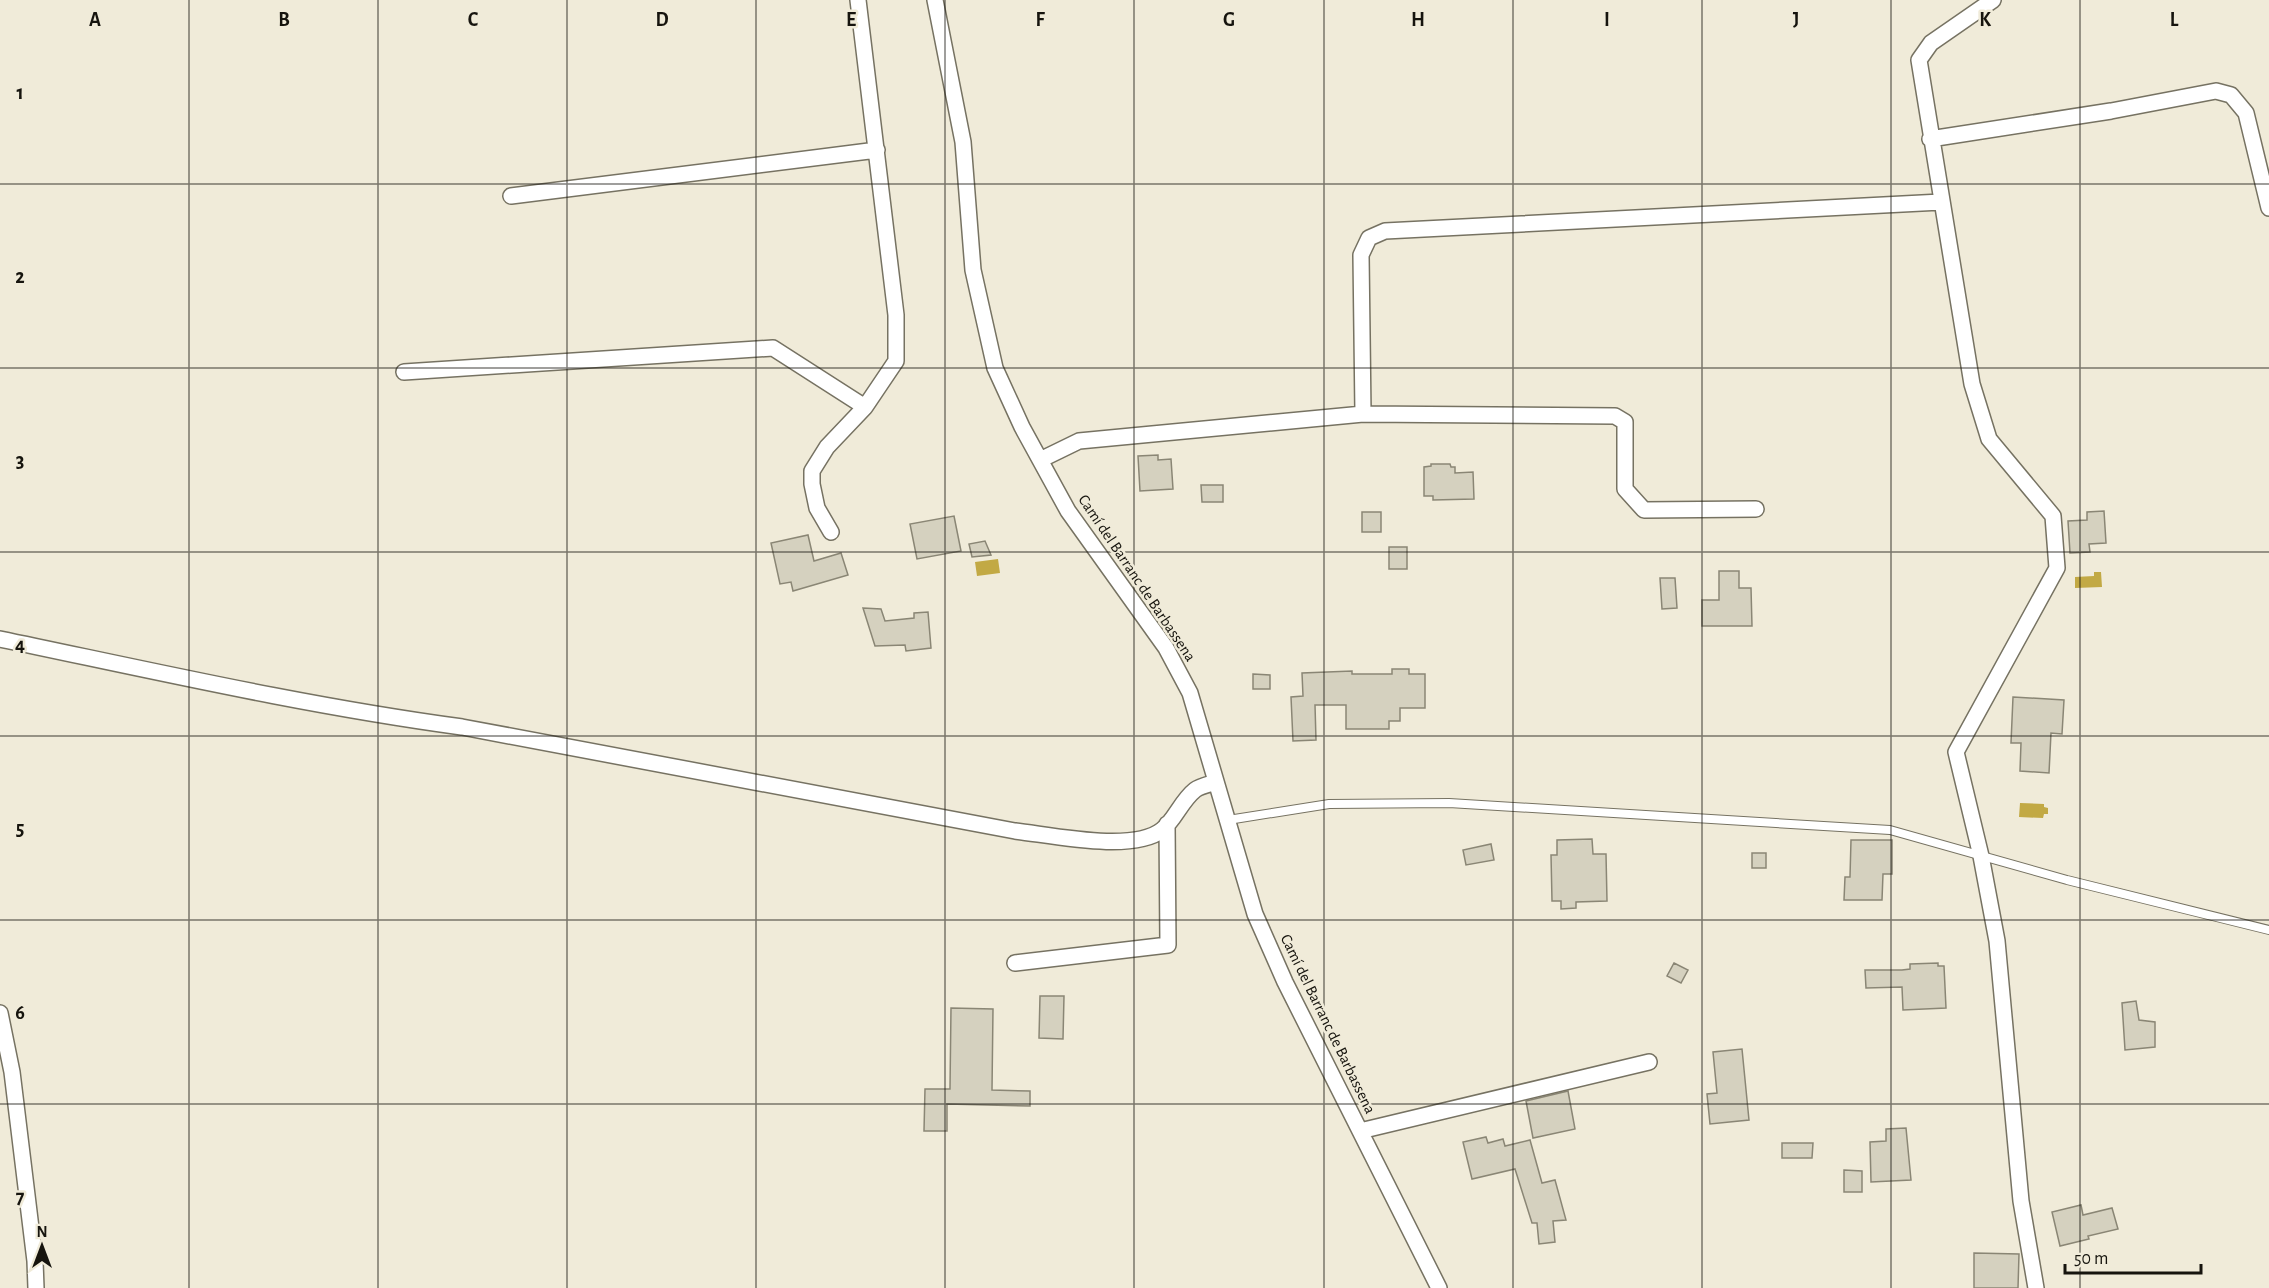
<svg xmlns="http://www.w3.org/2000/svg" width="2269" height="1288" font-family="'Alegreya Sans',sans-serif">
<rect width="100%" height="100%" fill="#f0ebd9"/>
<!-- water -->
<path fill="#c2a944" d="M998 559 1000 573 977 576 975 562Z
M2094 572H2101L2102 587 2075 588V577L2094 576Z
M2020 803 2044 804V807L2048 808V814H2044L2043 818 2019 817Z"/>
<!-- building -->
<path fill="#d5d1bf" stroke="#8a8675" stroke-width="1.5" d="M1158 455V460L1171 459 1173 489 1140 491 1138 456Z
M1431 464H1450L1451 467H1455V473L1473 472 1474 499 1433 500V496H1424V467L1431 466Z
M1201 485H1223V502H1202Z
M2104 511 2106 543 2089 544 2090 552 2070 553 2068 521 2087 520V512Z
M1362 512H1381V532H1362Z
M954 516 961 551 917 559 910 524Z
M808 535 814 561 841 553 848 575 793 591 791 582 780 584 771 543Z
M985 541 991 555 972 557 969 544Z
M1389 547H1407V569H1389Z
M1719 571H1739V588H1751L1752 626H1702V600H1719Z
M1660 578H1675L1677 608 1662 609Z
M863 608 881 609 885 621 914 618V613L928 612 931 648 906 651 905 645 875 646Z
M1392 669H1409V674H1425V708H1400V721H1389V729H1346V705H1315L1316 740 1293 741 1291 697 1303 696 1302 673 1352 671V674H1392Z
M1253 674 1270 675V689H1253Z
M2013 697 2064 700 2062 734 2051 733 2049 773 2020 771 2021 743H2011Z
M1592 839 1593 854H1606L1607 901 1576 902V908L1561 909V901H1552L1551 855H1557V840Z
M1851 840H1892V874H1883L1882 900H1844L1845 877H1850Z
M1491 844 1494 860 1466 865 1463 850Z
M1752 853H1766V868H1752Z
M1674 963 1688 970 1681 983 1667 976Z
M1938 963V966H1944L1946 1008 1903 1010 1902 987 1866 988 1865 970H1902L1910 969V964Z
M1040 996H1064L1063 1039 1039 1038Z
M2136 1001 2139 1020 2155 1022V1047L2125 1050 2122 1003Z
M951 1008 993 1009 992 1090 1030 1091V1106L947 1104V1131H924L925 1089H950Z
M1742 1049 1749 1120 1710 1124 1707 1094 1717 1093 1713 1052Z
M1568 1091 1575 1129 1533 1138 1526 1101Z
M1906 1128 1911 1180 1871 1182 1870 1142 1886 1141V1129Z
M1486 1137 1488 1143 1503 1139 1505 1146 1530 1140 1542 1183 1555 1180 1566 1220 1553 1221 1555 1242 1539 1244 1537 1223H1532L1515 1169 1472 1179 1463 1142Z
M1782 1143H1813L1812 1158H1782Z
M1844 1170 1862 1171V1192H1844Z
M2081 1205 2083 1215 2112 1208 2118 1229 2088 1236 2089 1239 2060 1246 2052 1212Z
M1974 1253 2019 1254 2018 1288H1974Z"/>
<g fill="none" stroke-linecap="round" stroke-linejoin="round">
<!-- service casing -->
<g stroke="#767262" stroke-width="10">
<path id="service" d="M1228 820 1329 804 1449 803 1890 830 2067 880 2269 930"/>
</g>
<!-- minor casing -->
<g stroke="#767262" stroke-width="18">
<path id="minor" d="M935 0 963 142 973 270 995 368 1022 427 1068 511 1166 648 1190 693 1255 914 1285 982 1439 1288
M1993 0 1931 43 1919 60 1972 384 1989 439 2053 516 2057 568 1956 752 1981 856 1997 941 2021 1201 2036 1288
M1930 139 2111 111 2216 91 2231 95 2246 113 2269 208
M511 196 877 150
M404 372 773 348 865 407
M1040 460 1079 441 1363 414
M1756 509 1644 510 1625 489V422L1615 416 1363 414 1361 255 1369 238 1385 231 1941 202
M831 532 817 508 812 484V471L827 447 865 407 896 361V315L858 0
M0 639C154 671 306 706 462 727L1015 831C1051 835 1133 853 1162 830 1175 820 1181 801 1195 790 1200 786 1210 784 1216 782
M1015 963 1168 945 1167 824
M0 1013 12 1072 35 1261 36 1288
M1360 1131 1649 1062"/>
</g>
<!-- service -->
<use href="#service" stroke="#fff" stroke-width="8"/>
<!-- minor -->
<use href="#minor" stroke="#fff" stroke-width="15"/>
</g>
<!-- grid -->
<path fill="none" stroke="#16140e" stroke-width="1.5" stroke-opacity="0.55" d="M189 0V1288M378 0V1288M567 0V1288M756 0V1288M945 0V1288M1134 0V1288M1324 0V1288M1513 0V1288M1702 0V1288M1891 0V1288M2080 0V1288M0 184H2269M0 368H2269M0 552H2269M0 736H2269M0 920H2269M0 1104H2269"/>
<g text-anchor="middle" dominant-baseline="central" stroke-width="5" stroke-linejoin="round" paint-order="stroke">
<!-- street labels -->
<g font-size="16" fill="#16140e" stroke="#f0ebd9">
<text transform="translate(1137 578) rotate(56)">Camí del Barranc de Barbassena</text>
<text transform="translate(1328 1024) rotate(64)">Camí del Barranc de Barbassena</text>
</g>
</g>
<g font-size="20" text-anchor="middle" font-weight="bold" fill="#16140e" stroke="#f0ebd9" stroke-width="5" stroke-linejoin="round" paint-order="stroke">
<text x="95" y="26">A</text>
<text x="284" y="26">B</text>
<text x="473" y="26">C</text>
<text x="662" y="26">D</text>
<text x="851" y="26">E</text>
<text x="1040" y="26">F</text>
<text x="1229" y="26">G</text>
<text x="1418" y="26">H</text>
<text x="1607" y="26">I</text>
<text x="1796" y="26">J</text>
<text x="1985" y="26">K</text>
<text x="2174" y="26">L</text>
<text x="20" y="99">1</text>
<text x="20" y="283">2</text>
<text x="20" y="467">3</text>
<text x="20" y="651">4</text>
<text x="20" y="835">5</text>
<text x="20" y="1019">6</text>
<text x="20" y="1203">7</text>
</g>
<!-- north arrow -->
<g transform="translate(42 1246)" stroke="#f0ebd9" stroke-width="4.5" paint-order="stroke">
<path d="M0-4.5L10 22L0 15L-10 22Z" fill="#16140e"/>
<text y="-9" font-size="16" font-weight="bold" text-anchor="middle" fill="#16140e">N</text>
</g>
<!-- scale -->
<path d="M2065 1264v9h136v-9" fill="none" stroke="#16140e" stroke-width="3"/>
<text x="2074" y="1264" font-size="18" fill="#16140e" stroke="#f0ebd9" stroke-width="4.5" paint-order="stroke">50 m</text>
</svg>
